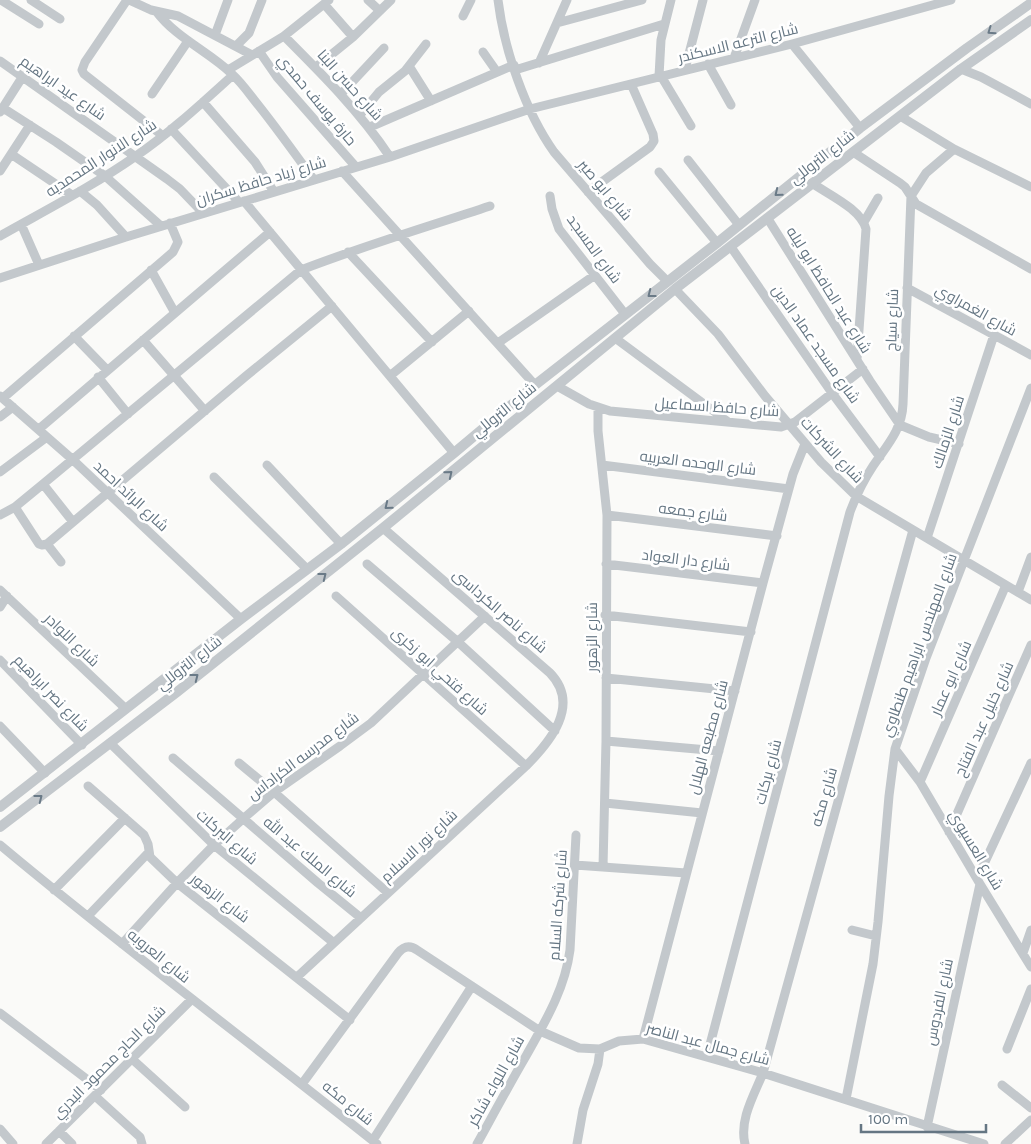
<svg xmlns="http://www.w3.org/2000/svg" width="1031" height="1144" font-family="Karla,Cairo,sans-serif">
<rect width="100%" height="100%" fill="#fafaf8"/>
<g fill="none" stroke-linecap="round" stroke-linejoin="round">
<!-- minor -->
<path stroke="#c3c8cc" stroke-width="9" d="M1 0 39 24
M31 0 60 19
M127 0 85 62 82 70 84 74 163 136
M129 0 151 10 178 16 252 55
M368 0 380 11
M498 0C504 49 525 111 554 152L650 264 667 281
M324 4 353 37
M156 11C176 38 208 51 232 74 242 83 250 95 259 106 278 130 296 155 314 180
M463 16 471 0
M557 23 642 0
M215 35 228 0
M284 36C322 74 360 112 390 157
M792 44 860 128
M236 46 249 33 262 0
M259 51 277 77 356 167
M483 52 497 72
M734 58 755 0
M0 61 167 179 180 189 203 213
M539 63 567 0
M708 64 731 105
M409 66 431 101
M316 67 353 37 391 0
M685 69 703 0
M961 69 981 77 1031 104
M228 70 284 36 329 0
M515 70 664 24
M659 76 661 40 671 0
M661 76 691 126
M152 94 188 41
M341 94 384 48
M203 102 255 162 274 192
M3 108 56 142 105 176 161 226
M0 112 23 76
M360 115 379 92 405 71 426 44
M900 116 954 149 1031 187
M370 127 514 65
M171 129 239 202
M853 152 900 183 905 187 916 204 1031 269
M11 154 72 195
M688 160 739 225
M0 171 30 125
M342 171 535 385
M659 172 717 243
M812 183C829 195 861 209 866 229L857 359
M80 191 97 205 126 237
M588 192 650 147 654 141 653 134 631 84
M550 196 552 209 559 229 625 314
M244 201 454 453
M768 219 870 381 900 425 929 437 959 444
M864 222 878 198
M21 224 39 265
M0 236C46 210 93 186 136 156 171 132 202 103 233 75
M731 247 832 393 880 457
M348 252 432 342
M151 270 175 313
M0 278 126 237 390 157 530 109 792 44 951 0
M907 288 1031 355
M675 289 718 334 765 396 821 462 856 496 1031 600
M74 336 107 370
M615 338 727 421
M143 340 205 411
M498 343 595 275
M391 375 469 311
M98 377 128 414
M557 386 589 404 610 411 781 427 795 422 863 369
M0 396 72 459 241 619
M3 398 173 252 178 242 170 223
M598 407V431L607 515 606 741 603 867
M0 417 13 407
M39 429 270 232
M267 465 341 544
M602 465 789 489
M0 472 47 437
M214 477 307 569
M43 484 73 522
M15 507 39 544 42 545 47 544 246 376 332 306
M0 515 15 507 43 484 301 270C363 246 427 227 490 206
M607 515 777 536
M927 538 994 335
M47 544 61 562
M367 564 458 642 555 731
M606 564 763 583
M0 590 126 709
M1018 592 1031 557
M336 596 526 766
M0 607 7 596
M605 615 751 632
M0 660 82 745
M606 678 735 691
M0 726 45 773
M606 741 719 751
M110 743 214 845 334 943
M895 749 920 782 980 884 1031 967
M173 758 318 883 361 918
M239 763 274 792 388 893
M920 782 1006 585
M88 786 144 835 148 844 150 857 177 883 350 1020
M605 803 702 813
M949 832 1031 645
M0 845C123 948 252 1044 377 1144
M575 865 686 873
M977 879 1031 763
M54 890 125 818
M88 916 149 852
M852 930 876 936
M122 944 177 883 214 845 244 818 274 792 340 746 371 723 485 616
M1023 953 1031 930
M297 977 526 766C550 742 581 705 550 673L383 528
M0 1013 101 1090
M643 1039 763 583 793 474 805 444
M1007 1049 1031 989
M707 1056 850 512C856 496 863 481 873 466 887 445 902 430 903 404L911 196 926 173 954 149
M132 1059 185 1107
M302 1084 398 953C404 946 410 945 417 950L540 1031 579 1048 600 1049 619 1041 643 1039 763 1073 984 1144
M1002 1085 1031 1108
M95 1096 140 1137 142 1144
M846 1099 873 964 878 922 889 796 895 749 926 658 1031 388
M927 1127 980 884
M0 1129 13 1144
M59 1131 72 1144
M373 1140 472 986
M46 1144 191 1000
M477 1144C493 1115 509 1085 526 1056 545 1022 565 989 570 950L576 835
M577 1144 583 1110 598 1064 600 1049
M745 1144C739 1120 754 1095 763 1073L913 530
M1005 1144 1031 1120"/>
<!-- tertiary -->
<path stroke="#c3c8cc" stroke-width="10" d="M0 807 241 619 341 544 454 453 535 385 717 243 860 128 967 48 1031 3
M0 827 177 692 383 528 675 289 900 116 961 69 1031 20"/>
</g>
<!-- one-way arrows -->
<defs><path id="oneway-chevron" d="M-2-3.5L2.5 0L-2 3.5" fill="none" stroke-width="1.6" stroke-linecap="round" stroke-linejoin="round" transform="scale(1.25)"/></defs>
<g stroke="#6a7a87">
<use href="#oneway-chevron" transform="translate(991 31) rotate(145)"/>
<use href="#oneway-chevron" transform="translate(778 193) rotate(141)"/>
<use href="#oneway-chevron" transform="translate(651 294) rotate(142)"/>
<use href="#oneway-chevron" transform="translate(449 474) rotate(-39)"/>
<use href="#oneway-chevron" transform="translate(388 506) rotate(141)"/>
<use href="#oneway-chevron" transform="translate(323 576) rotate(-38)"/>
<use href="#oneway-chevron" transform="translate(195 677) rotate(-38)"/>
<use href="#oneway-chevron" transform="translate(39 798) rotate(-38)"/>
</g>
<g text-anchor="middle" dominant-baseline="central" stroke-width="5" stroke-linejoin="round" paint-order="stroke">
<!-- street labels -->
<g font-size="15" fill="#657683" stroke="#fff">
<text transform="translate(738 43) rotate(-14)">شارع الترعه الاسكندر</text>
<text transform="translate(350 85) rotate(48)">شارع حسن البنا</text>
<text transform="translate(63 88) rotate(35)">شارع عيد ابراهيم</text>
<text transform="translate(317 100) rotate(50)">حارة يوسف حمدي</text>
<text transform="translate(822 157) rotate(-38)">شارع التروللي</text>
<text transform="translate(101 158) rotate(-33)">شارع الانوار المحمديه</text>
<text transform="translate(261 181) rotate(-17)">شارع زياد حافظ سكران</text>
<text transform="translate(605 190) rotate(50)">شارع ابو صير</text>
<text transform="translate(594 249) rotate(54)">شارع المسجد</text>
<text transform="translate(829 290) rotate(58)">شارع عبد الحافظ ابو ليله</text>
<text transform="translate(976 310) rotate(29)">شارع الغمراوي</text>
<text transform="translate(892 320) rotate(-88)">شارع سياج</text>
<text transform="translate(816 344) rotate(55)">شارع مسجد عماد الدين</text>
<text transform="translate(717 407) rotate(4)">شارع حافظ اسماعيل</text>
<text transform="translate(504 410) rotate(-39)">شارع التروللي</text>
<text transform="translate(948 432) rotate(-72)">شارع الزمالك</text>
<text transform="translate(832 450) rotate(47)">شارع الشركات</text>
<text transform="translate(698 463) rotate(7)">شارع الوحده العربيه</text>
<text transform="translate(131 496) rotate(43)">شارع الرائد احمد</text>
<text transform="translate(693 512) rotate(7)">شارع جمعه</text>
<text transform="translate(686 560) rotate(7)">شارع دار العواد</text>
<text transform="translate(500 611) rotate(41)">شارع ناصر الكرداسى</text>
<text transform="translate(592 637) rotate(-90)">شارع الزهور</text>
<text transform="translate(72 640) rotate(44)">شارع اللوادر</text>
<text transform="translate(919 645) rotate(-70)">شارع المهندس ابراهيم طنطاوي</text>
<text transform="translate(189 663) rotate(-38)">شارع التروللي</text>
<text transform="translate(440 671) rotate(42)">شارع فتحي ابو زكرى</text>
<text transform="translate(951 678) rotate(-66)">شارع ابو عمار</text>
<text transform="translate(51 693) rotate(46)">شارع نصر ابراهيم</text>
<text transform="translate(984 719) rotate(-66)">شارع خليل عبد الفتاح</text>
<text transform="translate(708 737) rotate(-75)">شارع مطبعه الهلال</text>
<text transform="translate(303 756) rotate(-37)">شارع مدرسه الكراداس</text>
<text transform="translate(768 772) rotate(-75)">شارع بركات</text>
<text transform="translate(824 797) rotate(-74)">شارع مكه</text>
<text transform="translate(227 837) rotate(41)">شارع البركات</text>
<text transform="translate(419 846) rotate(-43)">شارع نور الاسلام</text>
<text transform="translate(976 850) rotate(59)">شارع العسيوي</text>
<text transform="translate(310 857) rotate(40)">شارع الملك عبد الله</text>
<text transform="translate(220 898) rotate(38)">شارع الزهور</text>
<text transform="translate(558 905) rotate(-86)">شارع شركه السلام</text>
<text transform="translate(159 956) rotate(39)">شارع العروبه</text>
<text transform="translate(939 1002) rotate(-78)">شارع الفردوس</text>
<text transform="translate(708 1044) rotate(15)">شارع جمال عبد الناصر</text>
<text transform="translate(109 1062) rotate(-45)">شارع الحاج محمود البدري</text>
<text transform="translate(496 1081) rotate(-61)">شارع اللواء شاكر</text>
<text transform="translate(348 1103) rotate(39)">شارع مكه</text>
</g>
</g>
<!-- scale -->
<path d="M861 1124v8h125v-8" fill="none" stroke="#657683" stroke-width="2.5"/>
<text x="868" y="1124" font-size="15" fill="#657683" stroke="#ffffff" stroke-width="4" paint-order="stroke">100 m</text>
</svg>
